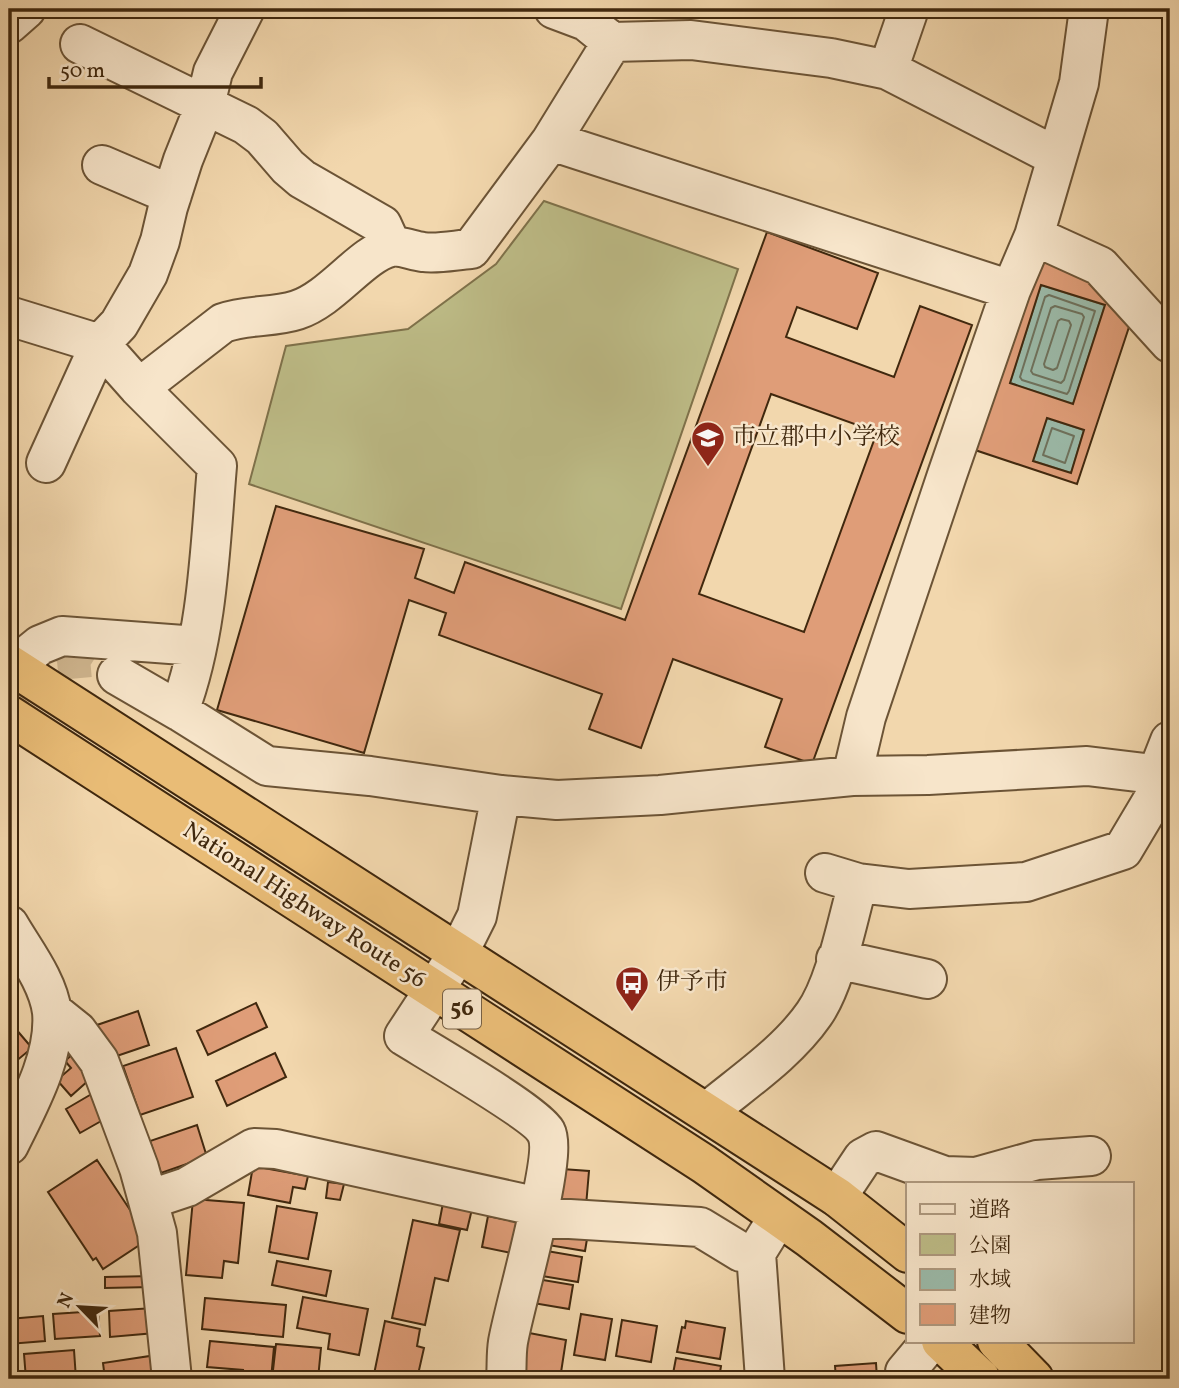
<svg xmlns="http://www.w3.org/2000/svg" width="1179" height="1388" font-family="Vollkorn,'Noto Serif JP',serif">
<rect width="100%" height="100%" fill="#f2d7ad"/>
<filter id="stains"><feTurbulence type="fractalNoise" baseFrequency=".00286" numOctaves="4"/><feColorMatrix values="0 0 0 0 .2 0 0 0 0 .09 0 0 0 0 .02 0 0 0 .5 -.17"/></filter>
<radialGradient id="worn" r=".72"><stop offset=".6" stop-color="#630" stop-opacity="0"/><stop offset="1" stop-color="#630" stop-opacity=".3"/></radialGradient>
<!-- green -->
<path fill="#bebd88" stroke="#7f724b" stroke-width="2" d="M544 201 738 269 621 609 249 484 286 346 408 329 496 264Z"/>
<!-- water -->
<path fill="#9bbaa9" stroke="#77806b" stroke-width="2" d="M1041 285 1105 305 1073 404 1010 383Z
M1047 418 1084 430 1071 473 1033 461Z"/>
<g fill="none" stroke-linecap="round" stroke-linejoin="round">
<!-- shore -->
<path stroke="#6e715c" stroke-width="2" d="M1049 295 1095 311 1069 391 1067 394 1022 380 1020 377 1045 297Z
M1055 306 1082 314 1084 317 1064 380 1061 383 1033 374 1031 371 1051 308Z
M1061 319 1069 321 1071 325 1057 368 1053 370 1045 367 1044 364 1058 321Z
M1052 428 1074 436 1065 463 1043 455Z"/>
</g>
<!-- building -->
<path fill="#df9d78" stroke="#40280e" stroke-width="2" fill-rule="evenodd" d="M767 232 878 273 857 329 797 307 786 337 894 377 920 306 972 325 812 764 765 747 782 699 673 659 641 748 589 729 602 694 439 635 446 613 409 600 364 753 217 710 276 506 424 549 415 578 454 593 465 562 625 620ZM771 394 877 432 804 632 699 594Z
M1036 257 1099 280 1131 321 1077 484 972 449ZM1041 285 1105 305 1073 404 1010 383ZM1047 418 1084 430 1071 473 1033 461Z
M256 1003 267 1027 208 1055 197 1031Z
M138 1011 149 1045 108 1059 97 1025Z
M9 1021 32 1048 9 1067Z
M176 1048 193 1097 140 1115 123 1066Z
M78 1049 98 1072 71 1096 57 1080 71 1068 65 1061Z
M275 1053 286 1077 227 1106 216 1081Z
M95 1092 110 1116 80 1133 66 1109Z
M197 1125 207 1157 161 1173 150 1141Z
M97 1160 142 1228 144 1242 103 1269 96 1258 93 1260 48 1192Z
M253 1166 308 1176 305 1189 293 1187 290 1203 248 1195Z
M562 1169 589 1171 586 1206 559 1204Z
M328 1182 344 1184 340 1200 326 1198Z
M193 1199 244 1203 238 1263 224 1261 222 1278 186 1275Z
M443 1203 472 1209 467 1230 439 1224Z
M277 1206 317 1213 308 1259 269 1252Z
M488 1216 518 1222 511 1253 482 1247Z
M413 1220 460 1230 448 1281 435 1278 425 1325 392 1318Z
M551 1227 588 1233 585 1251 548 1245Z
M541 1250 582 1257 578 1282 536 1275Z
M277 1261 331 1271 326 1296 272 1285Z
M152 1276V1287L105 1288V1277Z
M531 1278 573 1285 569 1309 527 1302Z
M303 1297 368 1309 359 1355 328 1349 330 1334 297 1328Z
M205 1298 286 1305 283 1337 202 1329Z
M153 1308 155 1333 110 1337 109 1311Z
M98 1311 100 1336 55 1339 53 1314Z
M581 1314 612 1319 605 1360 574 1355Z
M43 1316 45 1341 9 1344V1319Z
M622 1320 657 1326 651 1362 616 1356Z
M385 1321 420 1329 417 1346 424 1348 417 1379H373Z
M686 1321 725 1328 720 1359 677 1352 682 1327 685 1328Z
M524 1332 566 1340 560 1379H516Z
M210 1341 274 1347 271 1379H242L243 1370 207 1367Z
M276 1344 321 1348 318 1379H272Z
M74 1350 76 1379H26L24 1354Z
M150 1356 153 1379H105L103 1363Z
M676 1358 721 1366 719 1379H672Z
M876 1363 877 1379H836L835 1366Z"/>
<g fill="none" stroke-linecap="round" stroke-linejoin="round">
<!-- minor-tunnel -->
<path stroke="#ceb48d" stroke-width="38" stroke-dasharray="38 19" stroke-linecap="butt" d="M9 693 57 661 90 658 117 675"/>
<!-- minor casing -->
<g stroke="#6c5436" stroke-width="42">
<path id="minor" d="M554 9 586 21 612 42 691 40 831 58 888 70 1057 157
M9 24 26 9
M80 44 246 125 262 137 288 167 302 179 382 225 392 247
M888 70 909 9
M551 141 1011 290
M102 165 172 195
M1034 236 1100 266 1170 343
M9 316 100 344 139 388 217 466C210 548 208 634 179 711L117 675
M139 388 223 323C247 314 273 318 297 310 333 298 361 254 391 247 400 245 413 251 423 252 438 254 456 250 471 249L551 141 612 42
M46 463 100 344 119 324 148 274 160 241 168 207 183 160 205 105 213 72 245 9
M13 667 40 645 62 636 197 646
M179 711 267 766 370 776 501 795 557 800 660 795 852 776 928 775 1087 766 1170 776
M1157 774 1170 741
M852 776 866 717 947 475 1011 290 1034 236 1079 83 1089 9
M501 795 477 916 459 952 404 1036C428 1051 537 1114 546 1132 559 1156 514 1306 508 1342 506 1354 507 1367 506 1379
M825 873 858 883 909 889 1026 882 1123 850 1167 776
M9 925C24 951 48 981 52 1012 56 1057 28 1106 9 1145
M836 959 927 979
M52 1011 77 1031 99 1061 139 1168 157 1233 172 1379
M707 1112C743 1082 787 1053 814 1014 836 983 847 921 858 883
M837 1197 863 1158 876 1151 945 1176 976 1177 1037 1160 1091 1156
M148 1200 187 1187 254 1148 276 1149 539 1207
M537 1217 700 1227 741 1252 756 1253
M765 1379 756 1253 769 1232
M906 1379 905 1372 931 1341"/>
</g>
<!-- highway casing -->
<g stroke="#40280e" stroke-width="42">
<path id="highway" d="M9 664 837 1197 908 1253
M9 715 704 1164 809 1238 908 1314
M941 1341 981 1379
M997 1341 1034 1379"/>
</g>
<!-- minor -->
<use href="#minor" stroke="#f7e5ca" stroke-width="38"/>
<!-- highway -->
<use href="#highway" stroke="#e9bc76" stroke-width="38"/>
</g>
<!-- icons -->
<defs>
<g id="school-pin" transform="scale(1.75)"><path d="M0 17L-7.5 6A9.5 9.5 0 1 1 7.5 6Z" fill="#8f2418" stroke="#f7e5ca"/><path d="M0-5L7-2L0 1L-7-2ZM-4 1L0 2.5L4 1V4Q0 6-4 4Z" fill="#fff"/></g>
<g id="bus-pin" transform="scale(1.75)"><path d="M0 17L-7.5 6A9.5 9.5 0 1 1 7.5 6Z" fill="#8f2418" stroke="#f7e5ca"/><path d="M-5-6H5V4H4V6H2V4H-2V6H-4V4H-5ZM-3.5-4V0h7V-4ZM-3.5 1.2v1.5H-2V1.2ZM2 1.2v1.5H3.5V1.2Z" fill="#fff"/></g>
</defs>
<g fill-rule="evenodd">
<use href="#school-pin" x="708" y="438"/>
<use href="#bus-pin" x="632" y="983"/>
</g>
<g text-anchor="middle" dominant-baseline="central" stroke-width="5" stroke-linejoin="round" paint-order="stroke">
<!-- shield labels -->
<rect fill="#f7e5ca" stroke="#776146" stroke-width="2" x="443" y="989.5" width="38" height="39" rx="5"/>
<g font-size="23" font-weight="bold" fill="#40280e">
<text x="462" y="1009">56</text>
</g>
<!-- poi labels -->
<g font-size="24" fill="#40280e" stroke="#f7e5ca" text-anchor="start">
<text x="732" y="438">市立郡中小学校</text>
<text x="656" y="983">伊予市</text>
</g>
<!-- street labels -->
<g font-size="24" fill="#40280e" stroke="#f7e5ca">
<text transform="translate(304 906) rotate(33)">National Highway Route 56</text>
</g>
</g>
<!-- margin -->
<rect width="1179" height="1388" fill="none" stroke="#f2d7ad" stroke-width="35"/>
<rect x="10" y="10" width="1158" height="1367" fill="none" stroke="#40280e" stroke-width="3.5"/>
<rect x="18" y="18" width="1144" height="1353" fill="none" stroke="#40280e" stroke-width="2"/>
<!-- legend -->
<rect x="906" y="1182" width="228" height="161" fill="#f7e5ca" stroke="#ae997f" stroke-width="2"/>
<rect x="920" y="1204" width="35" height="10" fill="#f7e5ca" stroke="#ae997f" stroke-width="2"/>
<text x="969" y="1216" font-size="21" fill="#40280e">道路</text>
<rect x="920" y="1234" width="35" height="21" fill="#bebd88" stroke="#ae997f" stroke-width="2"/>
<text x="969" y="1252" font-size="21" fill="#40280e">公園</text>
<rect x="920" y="1269" width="35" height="21" fill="#9bbaa9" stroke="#ae997f" stroke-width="2"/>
<text x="969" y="1286" font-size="21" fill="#40280e">水域</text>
<rect x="920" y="1304" width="35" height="21" fill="#df9d78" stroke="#ae997f" stroke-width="2"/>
<text x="969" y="1322" font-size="21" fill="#40280e">建物</text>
<!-- north arrow -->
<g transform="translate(80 1307) rotate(295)" stroke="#f7e5ca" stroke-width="5" paint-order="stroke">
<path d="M0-5L12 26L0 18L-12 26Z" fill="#40280e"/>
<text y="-10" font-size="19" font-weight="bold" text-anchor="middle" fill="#40280e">N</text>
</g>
<!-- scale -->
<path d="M49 77v10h212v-10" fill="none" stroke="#40280e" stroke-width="3.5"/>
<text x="60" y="77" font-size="21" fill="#40280e" stroke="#f7e5ca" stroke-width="5" paint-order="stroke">50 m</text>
<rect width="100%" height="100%" filter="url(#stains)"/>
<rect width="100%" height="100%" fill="url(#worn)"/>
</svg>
